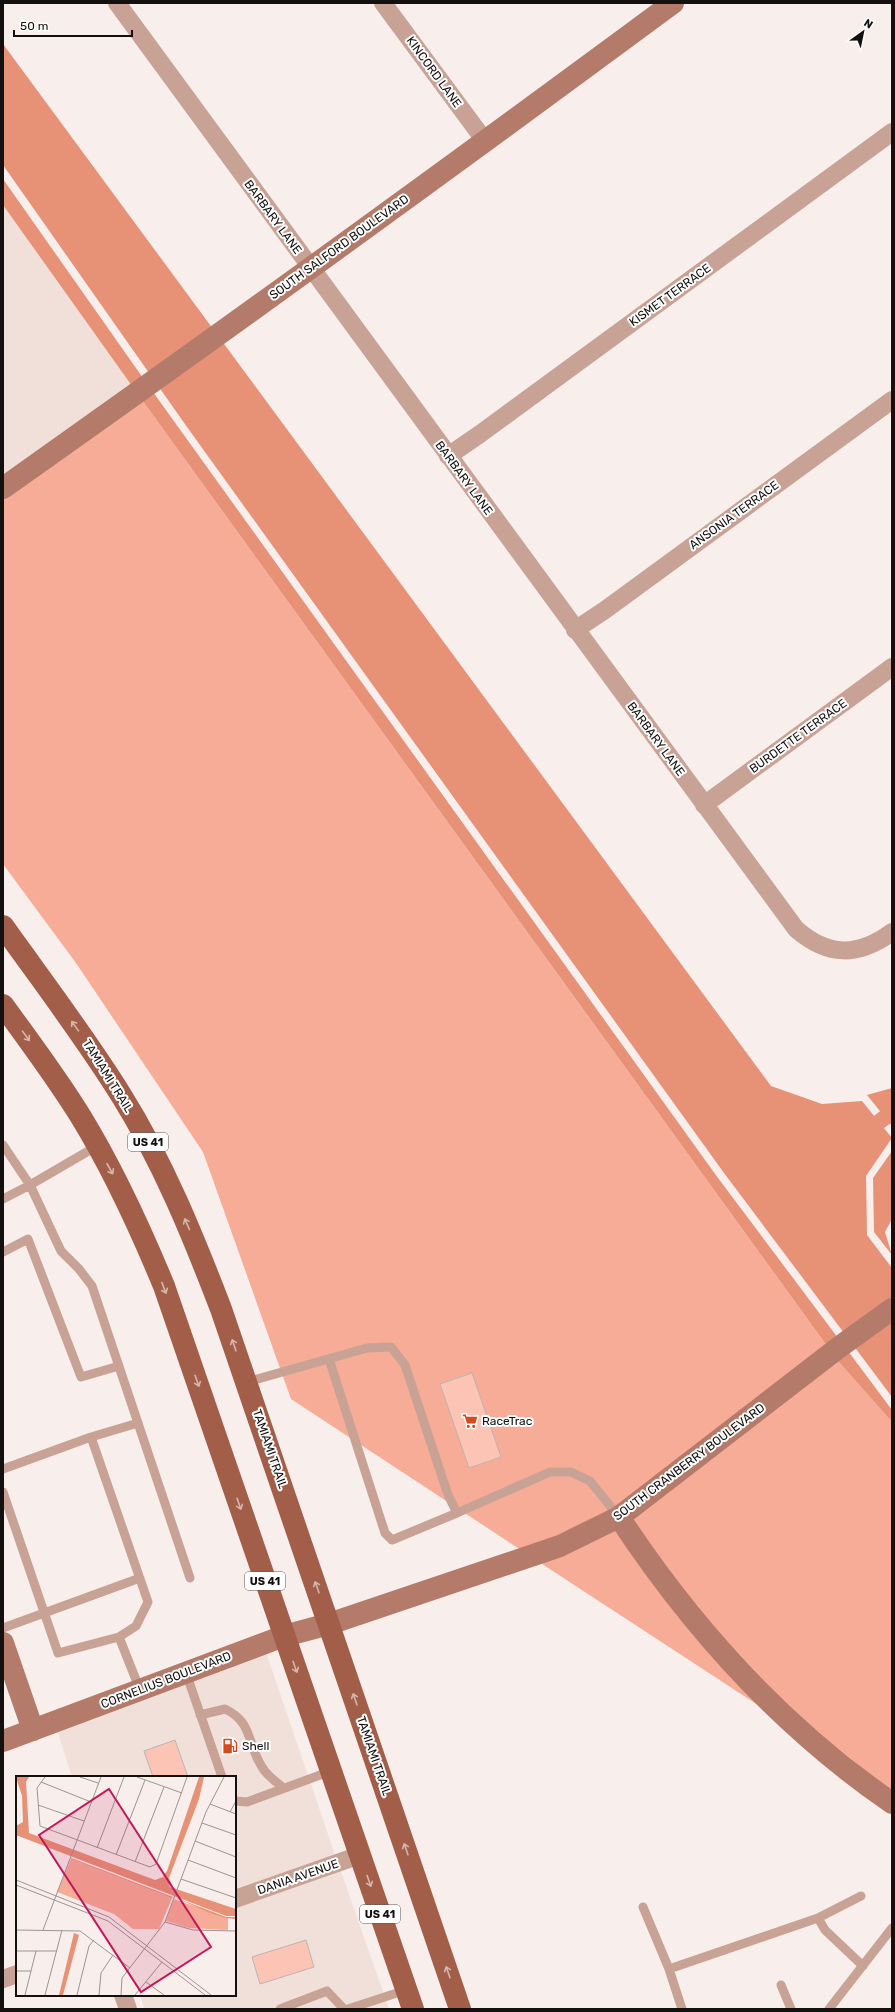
<svg xmlns="http://www.w3.org/2000/svg" width="895" height="2012" font-family="Rubik,sans-serif">
<rect width="100%" height="100%" fill="#f8eeeb"/>
<!-- built -->
<path fill="#f1e0da" d="M3 205 132 386 3 478Z
M266 1652 335 1855 235 1890V1777H72L57 1730Z
M341 1871 389 2009H144L140 1995H235V1908Z"/>
<!-- green -->
<path fill="#f6ac96" d="M142 400 827 1346 616 1510 558 1537 521 1550 291 1399 203 1152 76 963 3 864V499Z
M837 1360 892 1422V1792L798 1716 729 1647 687 1597 631 1519Z
M616 1529 767 1711 539 1562Z"/>
<!-- water -->
<path fill="#e79177" d="M3 44 771 1086 822 1104 862 1101 892 1138 866 1176 867 1235 892 1268V1397L724 1173 187 427 3 165Z
M3 179 143 378 132 386 3 205Z
M153 392 718 1178 838 1338 827 1346 142 400Z
M892 1088V1126L867 1095Z
M892 1151V1219L885 1232 892 1255 874 1232 873 1178Z
M848 1351 892 1410V1422L837 1360Z"/>
<g fill="none" stroke-linecap="round" stroke-linejoin="round">
<!-- canal -->
<path stroke="#e79177" stroke-width="16" d="M879 1122 892 1112"/>
</g>
<!-- building -->
<path fill="#fbc4b4" stroke="#bdb4b2" d="M472 1373 501 1457 469 1468 440 1384Z
M175 1740 188 1777H153L144 1751Z
M306 1940 314 1967 260 1984 252 1957Z"/>
<g fill="none" stroke-linecap="round" stroke-linejoin="round">
<!-- lane -->
<path stroke="#c9a296" stroke-width="9" d="M3 1145 30 1185 3 1199
M97 1146 30 1185 61 1251 79 1269 92 1286 190 1578
M3 1252 28 1239 81 1377 119 1366
M329 1359 385 1533 392 1540 457 1513
M247 1382 367 1348 391 1347 405 1365 448 1495 457 1513 550 1472H571L590 1481 619 1517
M138 1423 91 1437 148 1602 136 1626 119 1637 140 1690
M3 1469 91 1437
M3 1492 58 1653 119 1637
M3 1628 140 1578
M186 1673 222 1777
M200 1715 225 1709C253 1722 247 1744 262 1767 267 1776 276 1782 284 1788
M235 1801 247 1802 331 1771
M861 1896 818 1918 825 1930 863 1966
M643 1907 669 1969
M781 1985 791 2009
M280 2009 327 1991 344 2009
M348 2009 406 1990
M682 2009 669 1969 818 1918
M829 2009 892 1928"/>
<!-- street -->
<path stroke="#c9a296" stroke-width="18" d="M117 3 796 929C828 957 858 957 892 932
M383 3 485 141
M448 456 480 434 892 132
M575 630 605 610 892 400
M704 805 892 667
M235 1899 360 1855
M3 1979 17 1974
M123 1995 128 2009"/>
<!-- secondary -->
<path stroke="#b47b6a" stroke-width="22" d="M3 488C228 329 451 167 673 3
M619 1517C692 1628 783 1728 892 1803
M3 1643 33 1730
M3 1741 284 1636 329 1624 560 1546 619 1517 838 1348 892 1309"/>
<!-- primary -->
<path stroke="#a35e4a" stroke-width="22" d="M3 926C43 982 85 1037 121 1095 163 1162 193 1236 221 1309L460 2009
M3 1005C30 1042 57 1078 81 1117 114 1171 140 1228 164 1286L413 2009"/>
</g>
<!-- one-way arrows -->
<defs><path id="oneway-shaft" d="M-6 0H5M1.5-3L5.5 0L1.5 3" fill="none" stroke-width="1.6" stroke-linecap="round" stroke-linejoin="round"/></defs>
<g stroke="#d5b6ad">
<use href="#oneway-shaft" transform="translate(75 1026) rotate(-126)"/>
<use href="#oneway-shaft" transform="translate(26 1036) rotate(54)"/>
<use href="#oneway-shaft" transform="translate(110 1169) rotate(61)"/>
<use href="#oneway-shaft" transform="translate(187 1224) rotate(-114)"/>
<use href="#oneway-shaft" transform="translate(164 1288) rotate(69)"/>
<use href="#oneway-shaft" transform="translate(234 1345) rotate(-109)"/>
<use href="#oneway-shaft" transform="translate(197 1381) rotate(71)"/>
<use href="#oneway-shaft" transform="translate(239 1504) rotate(71)"/>
<use href="#oneway-shaft" transform="translate(317 1587) rotate(-109)"/>
<use href="#oneway-shaft" transform="translate(295 1667) rotate(71)"/>
<use href="#oneway-shaft" transform="translate(355 1699) rotate(-109)"/>
<use href="#oneway-shaft" transform="translate(406 1849) rotate(-109)"/>
<use href="#oneway-shaft" transform="translate(369 1881) rotate(71)"/>
<use href="#oneway-shaft" transform="translate(448 1972) rotate(-109)"/>
</g>
<!-- icons -->
<defs>
<g id="supermarket-bare" transform="scale(1.2)"><path d="M-6-5.5h2.5l.6 2H6L4.5 2H-2.5L-4.4-4H-6ZM-1.5 3.2a1.3 1.3 0 1 0 .1 0ZM3 3.2a1.3 1.3 0 1 0 .1 0Z" fill="#d24a1d" stroke="#fefefe" stroke-width="2.5" paint-order="stroke"/></g>
<g id="fuel-bare" transform="scale(1.2)"><path d="M-5.5-6h7V0h2V4h1.3V-2.5L3-4.5l.8-.8L6-3V5H2.5V1h-1V6h-7ZM-4.2-4.7v3.2H.2V-4.7Z" fill="#d24a1d" stroke="#fefefe" stroke-width="2.5" paint-order="stroke"/></g>
</defs>
<g fill-rule="evenodd">
<use href="#supermarket-bare" x="470" y="1421"/>
<use href="#fuel-bare" x="230" y="1746"/>
</g>
<g text-anchor="middle" dominant-baseline="central" stroke-width="4" stroke-linejoin="round" paint-order="stroke">
<!-- shield labels -->
<g fill="#fefefe" stroke="#5a5757" stroke-width="1">
<rect x="128" y="1133" width="40" height="18" rx="3"/>
<rect x="245" y="1572" width="40" height="18" rx="3"/>
<rect x="360" y="1905" width="40" height="18" rx="3"/>
</g>
<g font-size="11" font-weight="bold" fill="#13100f">
<text x="148" y="1142">US 41</text>
<text x="265" y="1581">US 41</text>
<text x="380" y="1914">US 41</text>
</g>
<!-- street labels -->
<g font-size="12" fill="#13100f" stroke="#fefefe">
<text transform="translate(434 72) rotate(54)">KINCORD LANE</text>
<text transform="translate(273 217) rotate(54)">BARBARY LANE</text>
<text transform="translate(339 247) rotate(-36)">SOUTH SALFORD BOULEVARD</text>
<text transform="translate(670 295) rotate(-36)">KISMET TERRACE</text>
<text transform="translate(464 478) rotate(54)">BARBARY LANE</text>
<text transform="translate(734 515) rotate(-36)">ANSONIA TERRACE</text>
<text transform="translate(798 736) rotate(-36)">BURDETTE TERRACE</text>
<text transform="translate(656 739) rotate(54)">BARBARY LANE</text>
<text transform="translate(108 1076) rotate(58)">TAMIAMI TRAIL</text>
<text transform="translate(270 1449) rotate(71)">TAMIAMI TRAIL</text>
<text transform="translate(689 1462) rotate(-37)">SOUTH CRANBERRY BOULEVARD</text>
<text transform="translate(166 1680) rotate(-21)">CORNELIUS BOULEVARD</text>
<text transform="translate(374 1756) rotate(71)">TAMIAMI TRAIL</text>
<text transform="translate(298 1877) rotate(-19)">DANIA AVENUE</text>
</g>
<!-- poi labels -->
<g font-size="12" fill="#13100f" stroke="#fefefe" text-anchor="start">
<text x="482" y="1421">RaceTrac</text>
<text x="242" y="1746">Shell</text>
</g>
</g>
<!-- overview -->
<g transform="translate(16 1776)">
<rect width="220" height="220" fill="#f8eeeb"/>
<path d="M55 83 156 122 143 153H117L98 138 41 116ZM158 123 212 142V154L173 152 150 145Z" fill="#f6ac96"/>
<path d="M0 1H13L10 6 13 57 139 104 147 101 151 102 154 111 220 133V140H210L0 59V50L7 46 6 20ZM183 1H188L183 23 153 102 157 112 151 106V102L147 100 151 95ZM55 82 157 121 156 122 55 83ZM158 121 210 141H220V143L210 142 194 137ZM58 157 63 159 47 219H43Z" fill="#e79177"/>
<path fill="none" stroke="#9c9593" stroke-width="1" d="M29 1 21 12 24 50 134 91 140 88 171 1M64 1 82 7M121 1 166 17M25 6 75 26M194 28 220 38M22 29 68 45M214 36 220 25M186 47 220 59M179 65 220 81M81 72 108 1M100 79 129 4M172 84 220 102M119 86 148 11M165 103 220 122M0 104 93 141 195 219M0 109 92 145 189 219M149 146 177 154 220 155M0 154 64 155 114 192M27 154 85 1M0 175H41M0 195H15M130 206 148 219M9 219 20 175M29 219 46 154M61 219 73 170 78 164M83 219 85 197 97 179M105 219 106 202 149 146 190 36 208 1M119 219 146 186"/>
<path fill="#c2185b" fill-opacity="0.15" stroke="#c2185b" stroke-width="2" d="M93 13 195 171 125 216 23 59Z"/>
<rect width="220" height="220" fill="none" stroke="#13100f" stroke-width="2"/>
</g>
<!-- border -->
<rect width="895" height="2012" fill="none" stroke="#13100f" stroke-width="8"/>
<!-- north arrow -->
<g transform="translate(863 32) rotate(33)" stroke="#fefefe" stroke-width="3" paint-order="stroke">
<path d="M0-3L7 15L0 10L-7 15Z" fill="#13100f"/>
<text y="-6" font-size="11" font-weight="bold" text-anchor="middle" fill="#13100f">N</text>
</g>
<!-- scale -->
<path d="M14 30v6h118v-6" fill="none" stroke="#13100f" stroke-width="2"/>
<text x="20" y="30" font-size="12" fill="#13100f" stroke="#fefefe" stroke-width="3" paint-order="stroke">50 m</text>
</svg>
